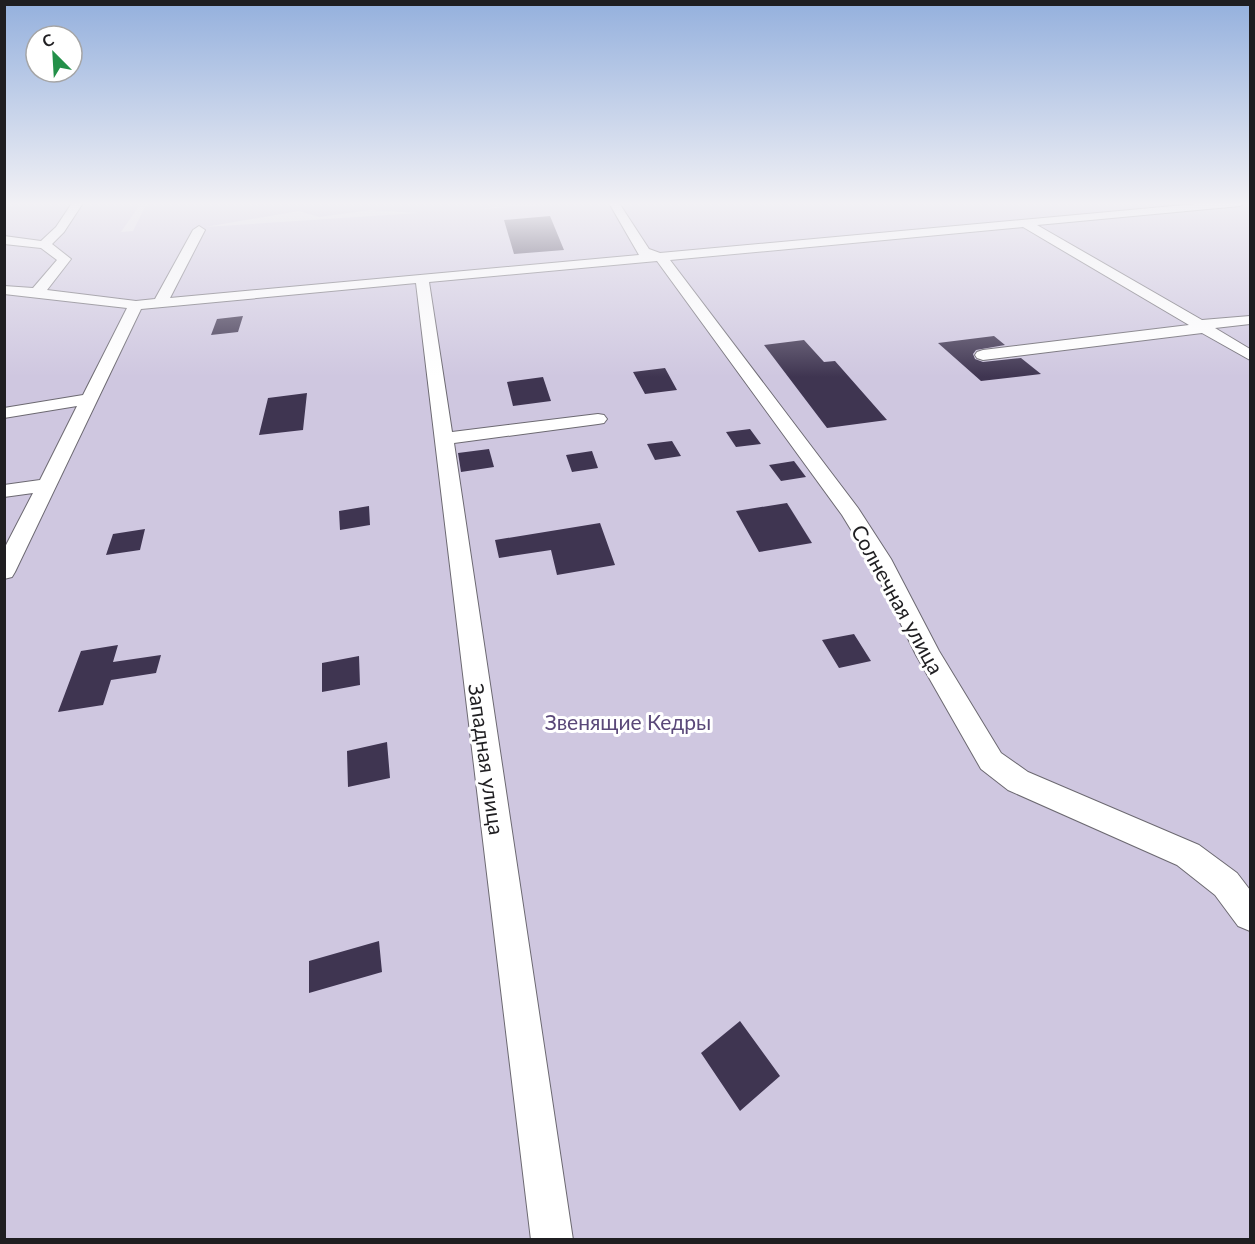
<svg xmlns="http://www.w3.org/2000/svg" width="1255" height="1244" font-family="Lato,sans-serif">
<rect width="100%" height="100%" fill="#e2dfe8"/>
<!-- green -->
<path fill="#cfc7e0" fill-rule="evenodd" d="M5 203H141L121 232 133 231 147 203H520L480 209 579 203H1250V1239L5 1240ZM371 210 418 213 205 227 299 211 319 217Z"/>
<!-- building -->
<path fill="#3f3551" d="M550 216 564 250 514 254 504 220Z
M243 316 238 332 211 335 217 319Z
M994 336 1005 345 976 350 973 354 975 359 983 362 1021 358 1041 374 981 381 938 343Z
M804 340 824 362 835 361 887 420 827 428 764 345Z
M665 368 677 390 645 394 633 372Z
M543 377 551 401 513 406 507 382Z
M307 393 303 430 259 435 268 398Z
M750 429 761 444 736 447 726 432Z
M672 441 681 456 655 460 647 444Z
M489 449 494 467 461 472 458 453Z
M592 451 598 468 572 472 566 455Z
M794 461 806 477 781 481 769 465Z
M787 503 812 543 759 552 736 511Z
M369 506 370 525 340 530 339 511Z
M600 523 615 565 557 575 551 550 499 558 495 540Z
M145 529 140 550 106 555 113 534Z
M854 634 871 661 839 668 822 640Z
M118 645 113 662 161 655 156 673 111 680 103 705 58 712 81 651Z
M359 656 360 685 322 692V663Z
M387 742 390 778 348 787 347 751Z
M379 941 382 972 309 993V961Z
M740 1021 780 1076 740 1111 701 1053Z"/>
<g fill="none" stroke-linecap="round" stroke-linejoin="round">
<!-- minor casing -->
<g stroke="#6c6971" stroke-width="2">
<path id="minor" d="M72 203H83L64 232 52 244 71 259 47 290 136 301 155 299 193 230 199 226 205 230 170 298 639 255 609 203H619L649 249 660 253 1206 203H1245L1240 206 1037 225 1202 320 1250 316V324L1215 328 1250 349V360L1202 333 983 360 977 358 975 355 977 352 983 350 1189 325 1023 227 670 260 858 508 891 559 939 651 1001 753 1028 772 1199 845 1237 873 1250 890V931L1238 926 1215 895 1177 865 1008 790 981 769 916 655 869 559 842 515 657 261 429 282 452 432 598 414 604 415 607 419 604 423 598 424 454 443 573 1240H531L416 283 141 309 15 572 12 577 4 579V549L33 493 4 497V485L40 480 77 406 4 418V408L83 395 127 308 4 294V286L33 288 57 260 41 248 4 244V236L41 241 56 227Z"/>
</g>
<!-- minor -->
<use href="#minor" fill="#fff" fill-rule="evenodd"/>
</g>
<!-- sky -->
<linearGradient id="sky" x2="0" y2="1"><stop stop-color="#94b0dd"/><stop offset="0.54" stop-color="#f2f1f5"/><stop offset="1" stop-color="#f2f1f5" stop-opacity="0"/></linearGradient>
<rect width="1255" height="377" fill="url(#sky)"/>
<g text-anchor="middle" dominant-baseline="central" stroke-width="6" stroke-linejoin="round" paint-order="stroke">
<!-- street labels -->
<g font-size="21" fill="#1f1e21" stroke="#fff">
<text transform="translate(898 599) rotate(61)">Солнечная улица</text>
<text transform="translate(487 759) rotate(82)">Западная улица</text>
</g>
<!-- park labels -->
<g font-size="21" fill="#5a4879" stroke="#fff">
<text x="628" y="721">Звенящие Кедры</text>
</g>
</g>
<!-- border -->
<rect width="1255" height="1244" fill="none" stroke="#1f1e21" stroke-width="12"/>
<!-- north arrow -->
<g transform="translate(54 54) rotate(336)"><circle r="28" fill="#ffffff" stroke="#a5a5a6" stroke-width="1.5"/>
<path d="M0-4.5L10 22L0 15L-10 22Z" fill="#239049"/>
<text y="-9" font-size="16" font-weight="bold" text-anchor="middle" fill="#1f1e21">С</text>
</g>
</svg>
